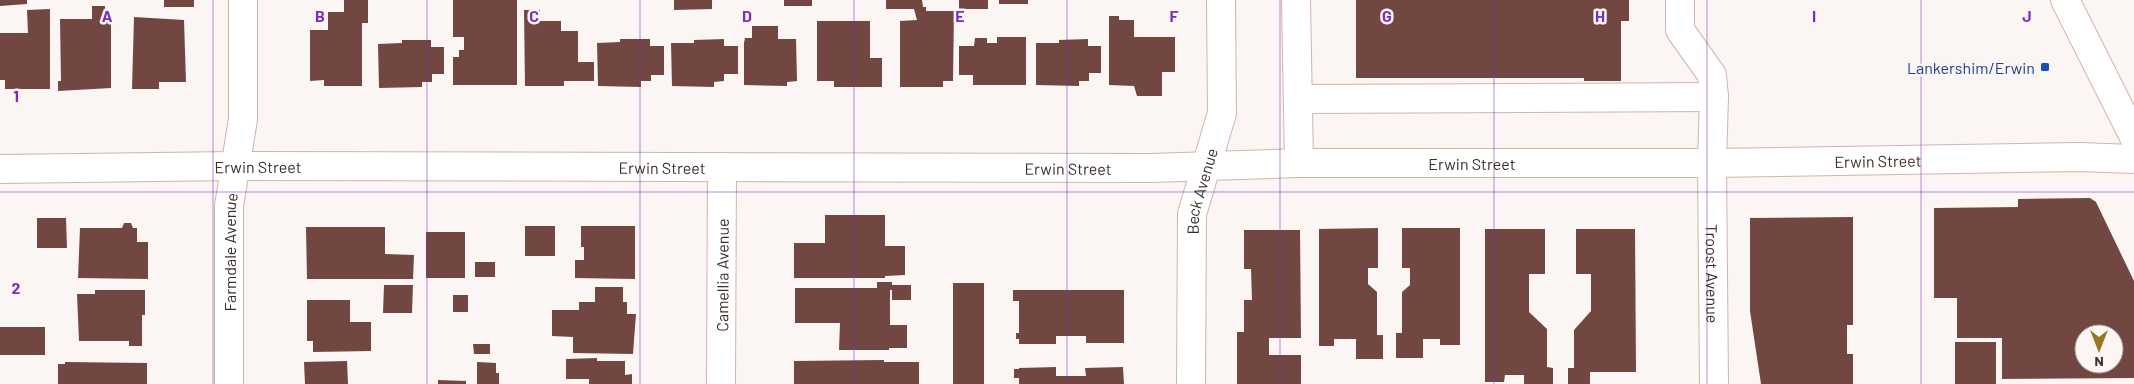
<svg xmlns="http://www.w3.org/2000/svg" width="2134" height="384" font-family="Barlow,sans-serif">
<rect width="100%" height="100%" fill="#fbf5f3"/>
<!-- building -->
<path fill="#724742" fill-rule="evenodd" d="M0 0H27V4L0 6Z
M164 0H194V7H164Z
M344 0H368V23H362V86H324V80L310 81V30H328V12H344Z
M453 0H517V85H453V57H459V50H464V37H453Z
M674 0H712V9L674 10Z
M784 0H812V6H784Z
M886 0H922L923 7H926V11H954L953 81H943V87H900V21L917 20 914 9H886Z
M959 0H988V9H959Z
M999 0H1028V4H999Z
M1356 0H1629V21H1621V81H1584V78H1356Z
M92 6H105V20H111V88L58 91V81H61L60 19H92Z
M50 9V89H5V80H0V33H28L27 10Z
M524 10H540V21H561V31H578V62H594V81H564V86H525Z
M1109 16H1119V20H1134V37H1175V72H1162V96H1137L1134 86 1109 85Z
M134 17 184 20 186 82H159V89H132Z
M817 21H870V58H882V87H834V81H817Z
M752 26H778V39H796L797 81 787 82V86L744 85V43L745 38H752Z
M997 37H1026V85H973V75H959V46H974L975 38H987V43H997Z
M620 39H650V46H664V75H651V81H641V87L598 86 597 43 620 42Z
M724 39V46H738V74H724V81L714 82V87L672 86 671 43H694V40Z
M1088 39V46H1101V73H1089V81H1079V86L1036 85V43H1059V40Z
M402 40H431V47H444V74H432V82H422V87L379 88 378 44 402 43Z
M2090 198 2096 202 2134 281V378L2002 379V338H1957V298H1934V208L2018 207V199ZM2084 334H2114V364H2084Z
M825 215H885V246H905V275L885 276V278H794V243H825Z
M1853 217V325H1847V354H1853V384H1761L1750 311V218Z
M37 218H66L67 248H37Z
M124 223H131L133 228H137V242H148V279L78 278 80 228H122Z
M525 226H555V256H525Z
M581 226H635V279L575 278V260H584V247H581Z
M306 227H385V254L414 255 413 279H307Z
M1378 228V268H1368V284L1377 292V335H1383V359H1356V339H1334V346H1319V229Z
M1402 228H1460V345H1440V339H1423V358H1396V333H1402V292L1410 285V268H1402Z
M1485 229H1545V274H1529V312L1547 329V367L1553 368V384H1524V375H1505L1504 382H1485Z
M1576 229H1635L1636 372H1590V384H1568V368H1574V330L1591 311V274H1576Z
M1244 230H1300L1301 338H1269V355H1301V384H1237V332H1244V300H1252L1251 269H1244Z
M426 232H465V278H426Z
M475 262H495V277H475Z
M877 282H892V285H911V300H892V290H890V325H907V348H889V350H839L840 323H795V288H877Z
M953 283H984V384H953Z
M384 285H413L412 313H383Z
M595 287H623V302H627V314H636L633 354 573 353V337L552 336V310H579V302H595Z
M95 290H145V315H142V346H129V341H79L77 294H95Z
M1013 290H1124V343H1086V336H1056V344H1019V339H1016V333H1019V301H1013Z
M453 295H468V312H453Z
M307 300H350V322H371V351L313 352V341H307Z
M0 327H45V355H0Z
M1955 342H1996V384H1955Z
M473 344H490V354H474Z
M597 358V361H625V375L632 374V384H589V379H566V359Z
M884 360V362H919V384H794V361Z
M347 361 348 384H305L304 362Z
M65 362 147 363V384H58V364H65Z
M477 362 496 363V373H499V384H477Z
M1056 367V376H1086L1085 368 1123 367 1124 384H1019V378H1014V369H1019V368Z
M438 380 466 381V384H438Z"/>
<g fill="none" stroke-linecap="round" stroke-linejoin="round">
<!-- minor casing -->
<g stroke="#d0b5ab" stroke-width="30">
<g id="minor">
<path d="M1296 0 1299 163"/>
<path id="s1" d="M1680 0V30L1712 75 1714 97 1712 163 1714 384"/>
<path d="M1299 99 1714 97"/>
<path id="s2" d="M0 169 235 166 1151 168 1299 163H1712L2079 157 2134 159"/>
<path id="s3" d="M229 384V206L243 119V0"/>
<path id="s4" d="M721 384 722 167"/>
<path id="s5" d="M1191 384 1192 214 1222 113 1221 0"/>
</g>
</g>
<!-- major casing -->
<g stroke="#d0b5ab" stroke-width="30">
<path id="major" d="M2065 0 2134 137"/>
</g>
<!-- minor -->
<use href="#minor" stroke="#fff" stroke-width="28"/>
<!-- major -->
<use href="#major" stroke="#fff" stroke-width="28"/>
</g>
<!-- grid -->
<path fill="none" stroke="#7b2cbf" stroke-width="1" stroke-opacity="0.55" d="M213 0V384M427 0V384M640 0V384M854 0V384M1067 0V384M1280 0V384M1494 0V384M1707 0V384M1921 0V384M0 192H2134"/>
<!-- markers -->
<rect fill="#1a4fb4" stroke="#fbf5f3" stroke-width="2" x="2040" y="62" width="10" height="10" rx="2.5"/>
<g text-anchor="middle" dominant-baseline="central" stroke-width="5" stroke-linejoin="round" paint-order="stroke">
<!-- transit labels -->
<g font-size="16" fill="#164399" stroke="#fbf5f3" text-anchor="end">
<text x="2035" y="67">Lankershim/Erwin</text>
</g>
<!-- street labels -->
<g font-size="16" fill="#3a2f2b" stroke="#fbf5f3">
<text stroke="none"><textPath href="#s2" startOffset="1878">Erwin Street</textPath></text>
<text stroke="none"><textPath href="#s2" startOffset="1472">Erwin Street</textPath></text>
<text stroke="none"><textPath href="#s2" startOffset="258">Erwin Street</textPath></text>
<text stroke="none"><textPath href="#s2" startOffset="662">Erwin Street</textPath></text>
<text stroke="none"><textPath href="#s2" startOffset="1068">Erwin Street</textPath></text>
<text stroke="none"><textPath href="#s5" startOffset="194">Beck Avenue</textPath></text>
<text stroke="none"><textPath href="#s3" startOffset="132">Farmdale Avenue</textPath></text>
<text stroke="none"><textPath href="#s1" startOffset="284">Troost Avenue</textPath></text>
<text stroke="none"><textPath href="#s4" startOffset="109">Camellia Avenue</textPath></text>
</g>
</g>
<g font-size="16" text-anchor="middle" font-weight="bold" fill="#7b2cbf" stroke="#fbf5f3" stroke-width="5" stroke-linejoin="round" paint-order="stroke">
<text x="107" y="22">A</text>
<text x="320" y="22">B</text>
<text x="534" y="22">C</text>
<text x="747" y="22">D</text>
<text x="960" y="22">E</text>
<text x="1174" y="22">F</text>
<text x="1387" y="22">G</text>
<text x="1600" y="22">H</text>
<text x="1814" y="22">I</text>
<text x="2027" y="22">J</text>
<text x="16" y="102">1</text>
<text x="16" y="294">2</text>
</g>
<!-- north arrow -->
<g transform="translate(2099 349) rotate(180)"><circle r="24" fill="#fbf5f3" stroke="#aea6a3"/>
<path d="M0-4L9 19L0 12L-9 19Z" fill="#967820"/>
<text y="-8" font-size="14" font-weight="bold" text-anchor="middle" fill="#3a2f2b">N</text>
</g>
</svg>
